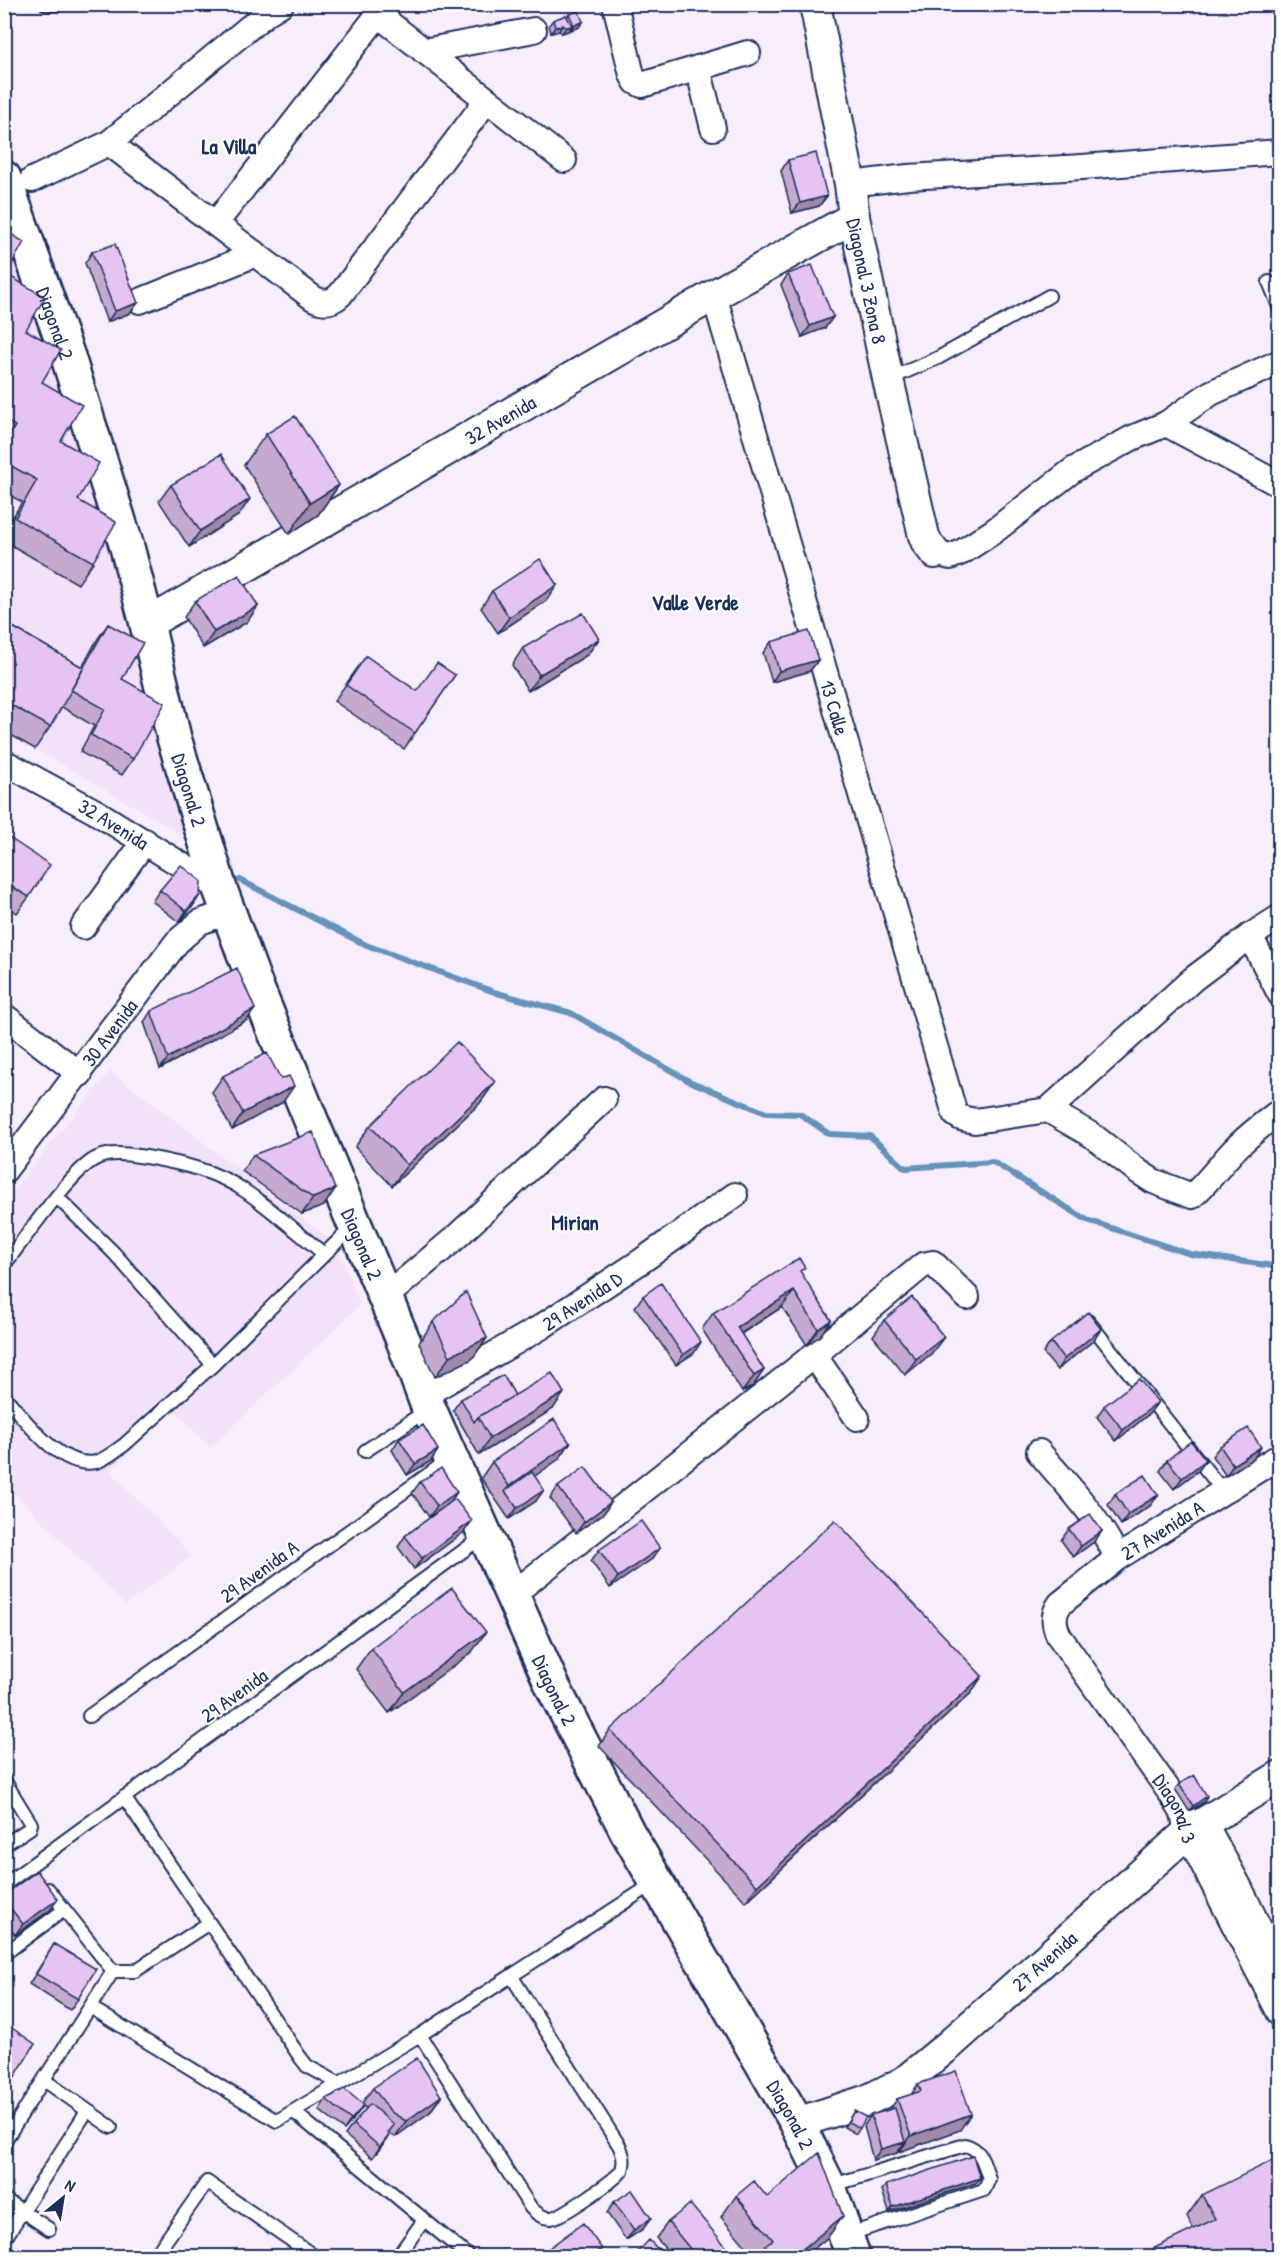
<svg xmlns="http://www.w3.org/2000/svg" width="1284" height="2261" font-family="'Patrick Hand',sans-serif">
<rect width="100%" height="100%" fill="#f7edfb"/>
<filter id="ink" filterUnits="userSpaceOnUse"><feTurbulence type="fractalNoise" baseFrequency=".0167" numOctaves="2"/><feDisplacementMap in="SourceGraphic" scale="12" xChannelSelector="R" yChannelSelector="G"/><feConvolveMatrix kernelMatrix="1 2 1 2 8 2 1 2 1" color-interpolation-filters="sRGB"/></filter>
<g filter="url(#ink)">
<!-- built -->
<path fill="#f2e1f8" d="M4 228 120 556 161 722 183 835 5 731Z
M110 1071 336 1244 360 1305 210 1448 174 1409 110 1472 192 1556 125 1605 5 1483 4 1202Z"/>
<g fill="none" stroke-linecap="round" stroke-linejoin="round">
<!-- stream -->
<path stroke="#6592ba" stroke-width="6" d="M240 880 366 945 497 993 571 1013 689 1081 766 1113 800 1114 829 1134 870 1136 905 1168 993 1162 1087 1220 1190 1254 1280 1267"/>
<!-- service casing -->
<g stroke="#1b2f5e" stroke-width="16">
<path id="service" d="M46 4H58
M1269 282 1280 309
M889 379 938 358 1049 296
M57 1197 114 1253 213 1365
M4 1265C23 1241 73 1168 97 1158 112 1151 131 1155 146 1157 180 1163 217 1171 245 1191 273 1210 298 1233 324 1254
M1088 1321 1223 1491
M4 1396C25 1419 60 1470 96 1462 106 1459 115 1451 124 1445L213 1365 353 1226
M365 1451 429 1409
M89 1716 450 1459
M4 1780 31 1824 30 1828 4 1845
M124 1797 300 2057 307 2066 340 2084
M4 1885 485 1535
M48 1889 113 1971
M4 1954 64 1910
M90 2007 277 2121 420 2035 656 1882
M420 2035 531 2208C536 2213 543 2219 551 2218 562 2217 617 2179 622 2170 625 2161 623 2155 620 2147L512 1977
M44 2080 111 2127
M294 2112 468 2256
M4 2142 113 1971H135L209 1923
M830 2186 965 2145C982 2149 984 2164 989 2179L984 2190 847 2235
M4 2199 49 2229
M4 2240 87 2111
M155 2256 207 2182 314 2256
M398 2256 424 2220"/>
</g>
<!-- minor casing -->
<g stroke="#1b2f5e" stroke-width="28">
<g id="minor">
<path d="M374 4 381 11 390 24 564 160"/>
<path d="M615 4 632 75 636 82 642 85 748 53"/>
<path d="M424 51 534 30"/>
<path d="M698 68 713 128"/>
<path d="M109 143 313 298C324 304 331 303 340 295L487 100"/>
<path d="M32 180 109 143 268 12 281 4"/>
<path d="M850 184 908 177 1082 167 1280 152"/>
<path d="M216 223 381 11 380 4"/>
<path id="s1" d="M714 295 955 1114 961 1118 975 1121 1048 1110 1193 979 1250 936 1280 917"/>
<path d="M140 301 256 254"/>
<path d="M1166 424 1280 485"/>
<path d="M935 553 950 557 962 552 994 531 1073 470 1132 438 1166 424 1211 393 1280 362"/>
<path id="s2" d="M4 762 96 812 220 889"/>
<path d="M83 927 145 841"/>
<path d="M1250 936 1280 994"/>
<path d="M4 1016 80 1074"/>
<path d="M1048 1110 1093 1136 1139 1172 1153 1181 1192 1196C1208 1182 1219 1166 1233 1151 1247 1136 1263 1124 1280 1111"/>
<path id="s3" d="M4 1171 177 942 200 922 228 912"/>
<path d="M384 1298 454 1239 604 1099"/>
<path d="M814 1355 857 1418"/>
<path id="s4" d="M424 1395 541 1327 640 1262 735 1195"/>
<path d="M1039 1452C1067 1485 1099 1517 1117 1558"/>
<path id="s5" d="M1280 1456 1117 1558 1060 1604C1052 1615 1054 1625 1059 1636L1174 1798 1183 1813 1187 1833 1280 2014"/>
<path d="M513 1594 814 1355 923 1265 933 1263 967 1297"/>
<path d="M1204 1822 1240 1888 1280 1971"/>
</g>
</g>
<!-- tertiary casing -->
<g stroke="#1b2f5e" stroke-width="34">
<g id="tertiary">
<path id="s6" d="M815 4 850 184 854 217 888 379 924 536 927 543 935 553"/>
<path id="s7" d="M147 624 714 295 854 217"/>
<path id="s8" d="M797 2123 868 2100 904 2082 948 2046 1187 1833 1280 1776"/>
</g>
</g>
<!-- secondary casing -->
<g stroke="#1b2f5e" stroke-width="38">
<g id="secondary">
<path id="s9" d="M4 178 68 357 127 547 147 624 174 738 220 889 256 986 313 1125 403 1340 429 1409 553 1687 628 1833 797 2123 829 2187 853 2256"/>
</g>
</g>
<!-- service -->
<use href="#service" stroke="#fff" stroke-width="12"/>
<!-- minor -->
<use href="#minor" stroke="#fff" stroke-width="24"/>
<!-- tertiary -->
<use href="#tertiary" stroke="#fff" stroke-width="30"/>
<!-- secondary -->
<use href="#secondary" stroke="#fff" stroke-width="33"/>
</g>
<!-- wall -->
<path fill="#c5a9cf" stroke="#1b2f5e" stroke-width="1.5" d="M569 14 579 27 571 30 570 28 568 31 562 33 559 31 551 33 549 25 553 20 567 17Z
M788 160 827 196 819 206 792 213 781 171Z
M4 230 6 274 26 330 61 441 78 500 93 562 78 584 4 541V532L22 502 4 492Z
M92 252 130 313 107 322 85 263Z
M788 274 833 317 825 328 802 337 781 285Z
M266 434 339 485 318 515 289 534 244 465Z
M171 485 239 515 189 547 159 501Z
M557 585 546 601 498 633 481 608 492 591Z
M195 601 258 606 247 622 203 648 184 617Z
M4 622 82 667 97 640 108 624 122 679 133 759 122 775 80 752 94 726 62 707 50 727 35 749 4 731Z
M599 639 587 655 528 691 512 665 523 648Z
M771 642 818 660 810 671 772 682 763 653Z
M366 656 417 691 455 675 404 749 334 701Z
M4 842 29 897 17 913 4 905Z
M160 890 193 906 179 922 152 901Z
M151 1011 247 1020 160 1069 144 1022Z
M223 1076 281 1079 283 1102 232 1130 212 1092Z
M495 1082 480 1103 392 1186 355 1147 370 1126Z
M253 1155 324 1206 302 1214 242 1171Z
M801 1274 831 1320 820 1336 807 1345 782 1307 741 1334 764 1370 753 1386 742 1392 702 1329 713 1313Z
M643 1296 694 1353 676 1365 635 1307Z
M884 1320 932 1353 905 1375 873 1336Z
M433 1322 487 1338 472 1359 435 1377 419 1343Z
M1101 1329 1094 1340 1057 1370 1043 1353 1051 1342Z
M515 1395 553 1409 479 1455 453 1410 461 1399Z
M1104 1406 1150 1413 1116 1441 1097 1417Z
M399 1439 438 1450 431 1461 407 1475 392 1450Z
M570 1443 559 1459 534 1476 536 1501 509 1519 481 1478 492 1462Z
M1220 1446 1254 1458 1226 1476 1212 1456Z
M1167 1460H1206L1199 1470 1174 1489 1160 1471Z
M420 1482 451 1502 464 1532 414 1569 398 1547 405 1536 440 1510 429 1517 412 1493Z
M558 1487 611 1502 604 1513 576 1533 550 1498Z
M1115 1494 1158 1495 1150 1506 1121 1525 1108 1505Z
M1069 1529 1102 1531 1094 1542 1073 1557 1061 1540Z
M660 1548 652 1559 610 1588 591 1561 599 1550Z
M371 1648 471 1653 389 1713 356 1669Z
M982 1676 971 1693 746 1902 599 1746 610 1730Z
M1179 1784 1204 1802 1189 1811 1175 1789Z
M4 1895 50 1910 15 1935 4 1921Z
M54 1944 78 1999 70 2010 29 1984Z
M918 2084 960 2130 899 2152V2151L897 2153 873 2160 864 2126 871 2115 890 2110 897 2099 911 2095Z
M373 2088 441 2096 430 2112 395 2137 389 2133 383 2145 372 2158 345 2135 353 2124 366 2109 363 2105 344 2130 319 2110 326 2099 362 2103Z
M854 2111 860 2128 856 2134 844 2127Z
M976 2183 889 2212 882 2190 886 2185Z
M1202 2195 1280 2256 1194 2230 1187 2216Z
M736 2196 767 2197 843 2216 828 2237 805 2256H754L721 2217Z
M614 2202 651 2218 643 2229 626 2240 607 2213Z
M668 2222 734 2256H672L656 2238Z
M545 2251 597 2256H541Z"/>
<!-- shaded-wall -->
<path fill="#a089a9" stroke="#1b2f5e" stroke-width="1.5" d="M583 22 579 27 571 30 574 25Z
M563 25 559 31 551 33 555 27Z
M572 26 568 31 562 33 566 27Z
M827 196 819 206 792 213 800 203Z
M138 303 130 313 107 322 115 311Z
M833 317 825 328 802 337 810 326Z
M339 485 318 515 289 534 310 503Z
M250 499 239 515 189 547 200 531Z
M557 585 546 601 498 633 509 617Z
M258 606 247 622 203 648 214 632Z
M599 639 587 655 528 691 539 675Z
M818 660 810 671 772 682 779 671Z
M200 895 193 906 179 922 186 911Z
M255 1009 247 1020 160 1069 168 1058Z
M495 1082 480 1103 392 1186 407 1165Z
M294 1086 283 1102 232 1130 243 1113Z
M335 1189 324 1206 302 1214 313 1198Z
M794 1291 782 1307 731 1340 737 1327Z
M831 1320 820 1336 807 1345 818 1329Z
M1101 1329 1094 1340 1057 1370 1064 1359Z
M944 1337 932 1353 905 1375 916 1359Z
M487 1338 472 1359 435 1377 450 1356Z
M701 1342 694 1353 676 1365 683 1355Z
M764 1370 753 1386 742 1392 754 1376Z
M564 1393 553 1409 479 1455 490 1438Z
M1158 1402 1150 1413 1116 1441 1123 1430Z
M570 1443 559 1459 508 1495 505 1491 509 1486Z
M1261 1447 1254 1458 1226 1476 1233 1465Z
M438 1450 431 1461 407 1475 415 1464Z
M1206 1460 1199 1470 1174 1489 1182 1478Z
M544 1490 536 1501 509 1519 517 1508Z
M457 1492 450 1503 429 1517 437 1506Z
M1158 1495 1150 1506 1121 1525 1128 1514Z
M611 1502 604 1513 576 1533 584 1522Z
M472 1521 464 1532 414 1569 422 1558Z
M1102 1531 1094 1542 1073 1557 1081 1546Z
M660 1548 652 1559 610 1588 618 1577Z
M486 1632 471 1653 389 1713 404 1692Z
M982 1676 971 1693 746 1902 757 1886Z
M1207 1796 1204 1802 1189 1811 1193 1806Z
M58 1899 50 1910 15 1935 23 1924Z
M441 2096 430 2112 395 2137 406 2121Z
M364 2105 356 2116 344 2130 351 2120Z
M971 2114 960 2130 899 2152 911 2136Z
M390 2134 383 2145 372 2158 380 2147Z
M905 2142 897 2153 873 2160 881 2149Z
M980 2178 976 2183 889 2212 893 2207Z
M843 2216 828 2237 805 2256H794Z
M651 2218 643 2229 626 2240 634 2230Z
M602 2249 597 2256H592Z"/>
<!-- building -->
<path fill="#e5c4f1" stroke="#1b2f5e" stroke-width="1.5" d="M579 11 583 22 574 25 569 14Z
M566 15 572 26 566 27 563 25 555 27 553 20Z
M816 153 827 196 800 203 788 160Z
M4 230 24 242 6 274 45 297 26 330 61 350 42 382 82 405 61 441 99 463 78 500 116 522 93 562 15 518 37 480 4 462V444L15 426 4 420Z
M115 244 138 303 115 311 92 252Z
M812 265 833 317 810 326 788 274Z
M295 416 339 485 310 503 266 434Z
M221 454 250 499 200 531 171 485Z
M540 559 557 585 509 617 492 591Z
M239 575 258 606 214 632 195 601Z
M583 613 599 639 539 675 523 648Z
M4 622 84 668 50 727 4 701Z
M108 624 143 643 122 679 165 703 133 759 91 735 105 709 71 690Z
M809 631 818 660 779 671 771 642Z
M366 656 417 691 437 663 455 675 415 733 346 685Z
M8 837 50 865 29 897 4 882V842Z
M181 865 201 881 200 895 186 911 160 890Z
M237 968 255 1009 168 1058 151 1011Z
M457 1042 495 1082 407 1165 370 1126Z
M267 1053 281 1079 289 1076 294 1086 243 1113 223 1076Z
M313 1132 335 1189 313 1198 253 1155Z
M799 1258 805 1268 800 1271 831 1320 818 1329 794 1291 737 1327 764 1370 754 1376 713 1313Z
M661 1283 701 1342 683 1355 643 1296Z
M466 1292 487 1338 450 1356 433 1322Z
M912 1297 944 1337 916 1359 884 1320Z
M1088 1312 1101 1329 1064 1359 1051 1342Z
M552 1373 564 1393 490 1438 478 1417Z
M503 1375 515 1395 478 1417 474 1422 461 1399Z
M1139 1379 1158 1402 1123 1430 1104 1406Z
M554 1419 570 1443 509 1486 492 1462Z
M423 1425 438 1450 415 1464 399 1439Z
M1248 1428 1261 1447 1233 1465 1220 1446Z
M1191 1441 1206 1460 1182 1478 1167 1460Z
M585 1467 611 1502 584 1522 558 1487Z
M441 1468 457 1492 437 1506 420 1482Z
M532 1472 544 1490 517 1508 505 1491Z
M1145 1475 1158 1495 1128 1514 1115 1494Z
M455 1499 472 1521 422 1558 405 1536Z
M1090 1514 1102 1531 1081 1546 1069 1529Z
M835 1520 982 1676 757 1886 610 1730Z
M641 1521 660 1548 618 1577 599 1550Z
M452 1588 486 1632 404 1692 371 1648Z
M1194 1775 1207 1796 1193 1806 1179 1784Z
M37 1871 58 1899 23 1924 4 1900V1895Z
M54 1944 96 1969 78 1999 36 1974Z
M6 2024 35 2044 4 2094V2026Z
M417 2058 441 2096 406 2121 391 2112 373 2088Z
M956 2071 971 2114 911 2136 897 2099 921 2091 918 2084Z
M344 2089 364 2105 351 2120 326 2099Z
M370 2104 394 2125 388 2133 390 2134 380 2147 353 2124Z
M895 2108 905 2142 881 2149 871 2115Z
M854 2111 866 2117 860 2128 848 2122Z
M819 2153 843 2216 794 2256H774L765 2246 773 2240 736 2196 754 2181 767 2197Z
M973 2156 980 2178 893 2207 886 2185Z
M1280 2157V2256H1138L1215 2219 1202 2195Z
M632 2190 651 2218 634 2230 614 2202Z
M690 2204 734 2256H696L668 2222Z
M583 2223 602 2249 592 2256H549L545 2251Z
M649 2240 665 2256H634Z"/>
</g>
<g text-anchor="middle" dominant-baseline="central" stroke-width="4.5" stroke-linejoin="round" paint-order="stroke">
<!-- street labels -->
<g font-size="20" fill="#1b2f5e" stroke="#fff">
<text stroke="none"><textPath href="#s6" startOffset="282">Diagonal 3 Zona 8</textPath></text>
<text stroke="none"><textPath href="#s9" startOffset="154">Diagonal 2</textPath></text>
<text stroke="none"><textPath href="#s7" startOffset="408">32 Avenida</textPath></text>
<text stroke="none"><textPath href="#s1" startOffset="430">13 Calle</textPath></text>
<text stroke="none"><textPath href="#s9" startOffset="640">Diagonal 2</textPath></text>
<text stroke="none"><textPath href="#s2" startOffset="126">32 Avenida</textPath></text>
<text stroke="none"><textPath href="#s3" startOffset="174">30 Avenida</textPath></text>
<text stroke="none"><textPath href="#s9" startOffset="1126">Diagonal 2</textPath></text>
<text stroke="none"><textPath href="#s4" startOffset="184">29 Avenida D</textPath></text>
<text transform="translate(1162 1530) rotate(-32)">27 Avenida A</text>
<text transform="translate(259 1571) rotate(-36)">29 Avenida A</text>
<text stroke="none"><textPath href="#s9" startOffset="1612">Diagonal 2</textPath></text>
<text transform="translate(234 1695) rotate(-36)">29 Avenida</text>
<text stroke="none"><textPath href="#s5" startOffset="508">Diagonal 3</textPath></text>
<text stroke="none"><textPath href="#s8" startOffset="300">27 Avenida</textPath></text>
<text stroke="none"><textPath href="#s9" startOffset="2098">Diagonal 2</textPath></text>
</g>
<!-- neighbourhood labels -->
<g font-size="21" font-weight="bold" fill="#1b2f5e" stroke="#fff">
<text x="229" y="146">La Villa</text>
<text x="695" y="602">Valle Verde</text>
<text x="575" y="1222">Mirian</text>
</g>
</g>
<!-- margin -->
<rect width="1284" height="2261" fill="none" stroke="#fff" stroke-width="24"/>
<rect x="12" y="12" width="1260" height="2237" fill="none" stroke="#1b2f5e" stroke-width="2" filter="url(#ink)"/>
<!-- north arrow -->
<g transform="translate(63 2198) rotate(30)" stroke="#ffffff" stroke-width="4.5" paint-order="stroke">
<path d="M0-4.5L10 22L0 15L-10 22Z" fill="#1b2f5e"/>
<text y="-9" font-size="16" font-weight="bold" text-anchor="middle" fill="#1b2f5e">N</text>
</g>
</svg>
